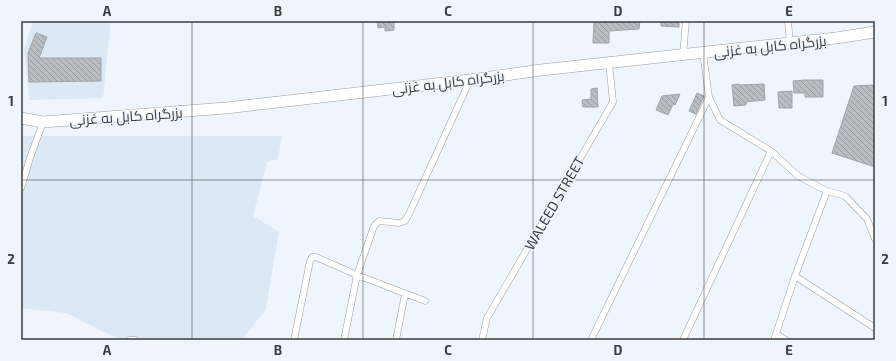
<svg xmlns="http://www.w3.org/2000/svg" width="896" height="361" font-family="'Exo 2',Cairo,sans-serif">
<defs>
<pattern id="building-back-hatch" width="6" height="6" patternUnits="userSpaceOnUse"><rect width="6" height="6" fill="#b8bec4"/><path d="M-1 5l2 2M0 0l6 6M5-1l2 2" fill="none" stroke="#979ca1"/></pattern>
</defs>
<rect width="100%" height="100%" fill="#eff5fc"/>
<!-- built -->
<path fill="#dce8f3" d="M33 21H111L103 98 29 100 24 49Z
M21 136H282L278 159 267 162 253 216 279 232 266 309 242 340H120L66 313 21 308Z"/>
<!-- building -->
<path fill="url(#building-back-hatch)" stroke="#9ea4a9" d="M377 21H394V30L385 31V27L378 28Z
M594 21H640L639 29 609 31V43H593Z
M661 21H679V27L661 26Z
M36 33 47 37 39 58H101V81L29 82 28 53Z
M804 80H823V97H805V93H794L793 81Z
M739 84V85L764 84 765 100 746 102V105L734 106 732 85Z
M875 85V167L832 153 854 86Z
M597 88 598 107H583L582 100 591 99V89Z
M792 91V108H779L778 92Z
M697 93 704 96 696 114 689 111Z
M680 94 675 105 673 104 668 115 656 110 662 96Z"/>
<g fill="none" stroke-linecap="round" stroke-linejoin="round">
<!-- minor casing -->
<g stroke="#989ea4" stroke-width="7">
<path id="minor" d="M788 21 790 43
M703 53 709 97 720 120 771 151 798 176 827 191 845 196 867 219 875 239
M683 55 686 21
M21 188 30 158 43 122
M795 276 875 328
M776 334 786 340
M130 340H135
M294 340 310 261 312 257H316L357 275 425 301
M344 340 357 275 374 226 379 221 399 223 405 221 409 214 470 80
M396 340 405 294
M482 340 487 318 613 102 609 63
M591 340 709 97
M683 340 771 151
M774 340 795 276 827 191"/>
</g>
<!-- trunk casing -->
<g stroke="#989ea4" stroke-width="12">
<path id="trunk" d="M21 118 43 122 226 108 470 80 541 70 836 38 875 32"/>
</g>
<!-- minor -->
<use href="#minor" stroke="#fff" stroke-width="6"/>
<!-- trunk -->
<use href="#trunk" stroke="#fff" stroke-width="11"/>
</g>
<!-- grid -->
<path fill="none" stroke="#3a3c3f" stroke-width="1" stroke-opacity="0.55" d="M192 21V340M363 21V340M533 21V340M704 21V340M21 180H875"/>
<g text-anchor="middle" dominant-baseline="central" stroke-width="3" stroke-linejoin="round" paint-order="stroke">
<!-- street labels -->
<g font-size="14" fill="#3a3c3f" stroke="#eff5fc">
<text transform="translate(770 46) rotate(-6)">بزرگراه کابل به غزنی</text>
<text transform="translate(448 82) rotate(-7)">بزرگراه کابل به غزنی</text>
<text transform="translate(126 116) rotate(-4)">بزرگراه کابل به غزنی</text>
<text transform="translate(554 203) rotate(-60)">WALEED STREET</text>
</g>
</g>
<!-- border -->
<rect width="896" height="361" fill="none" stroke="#eff5fc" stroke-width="44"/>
<rect x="22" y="22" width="852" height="317" fill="none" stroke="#3a3c3f" stroke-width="1.5"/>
<g font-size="13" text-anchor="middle" font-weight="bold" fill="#3a3c3f">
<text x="107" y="16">A</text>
<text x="278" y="16">B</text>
<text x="448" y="16">C</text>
<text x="618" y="16">D</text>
<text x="789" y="16">E</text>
<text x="11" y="106">1</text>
<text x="885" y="106">1</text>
<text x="11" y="264">2</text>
<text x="885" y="264">2</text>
<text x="107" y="355">A</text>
<text x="278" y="355">B</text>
<text x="448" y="355">C</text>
<text x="618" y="355">D</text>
<text x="789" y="355">E</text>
</g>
</svg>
